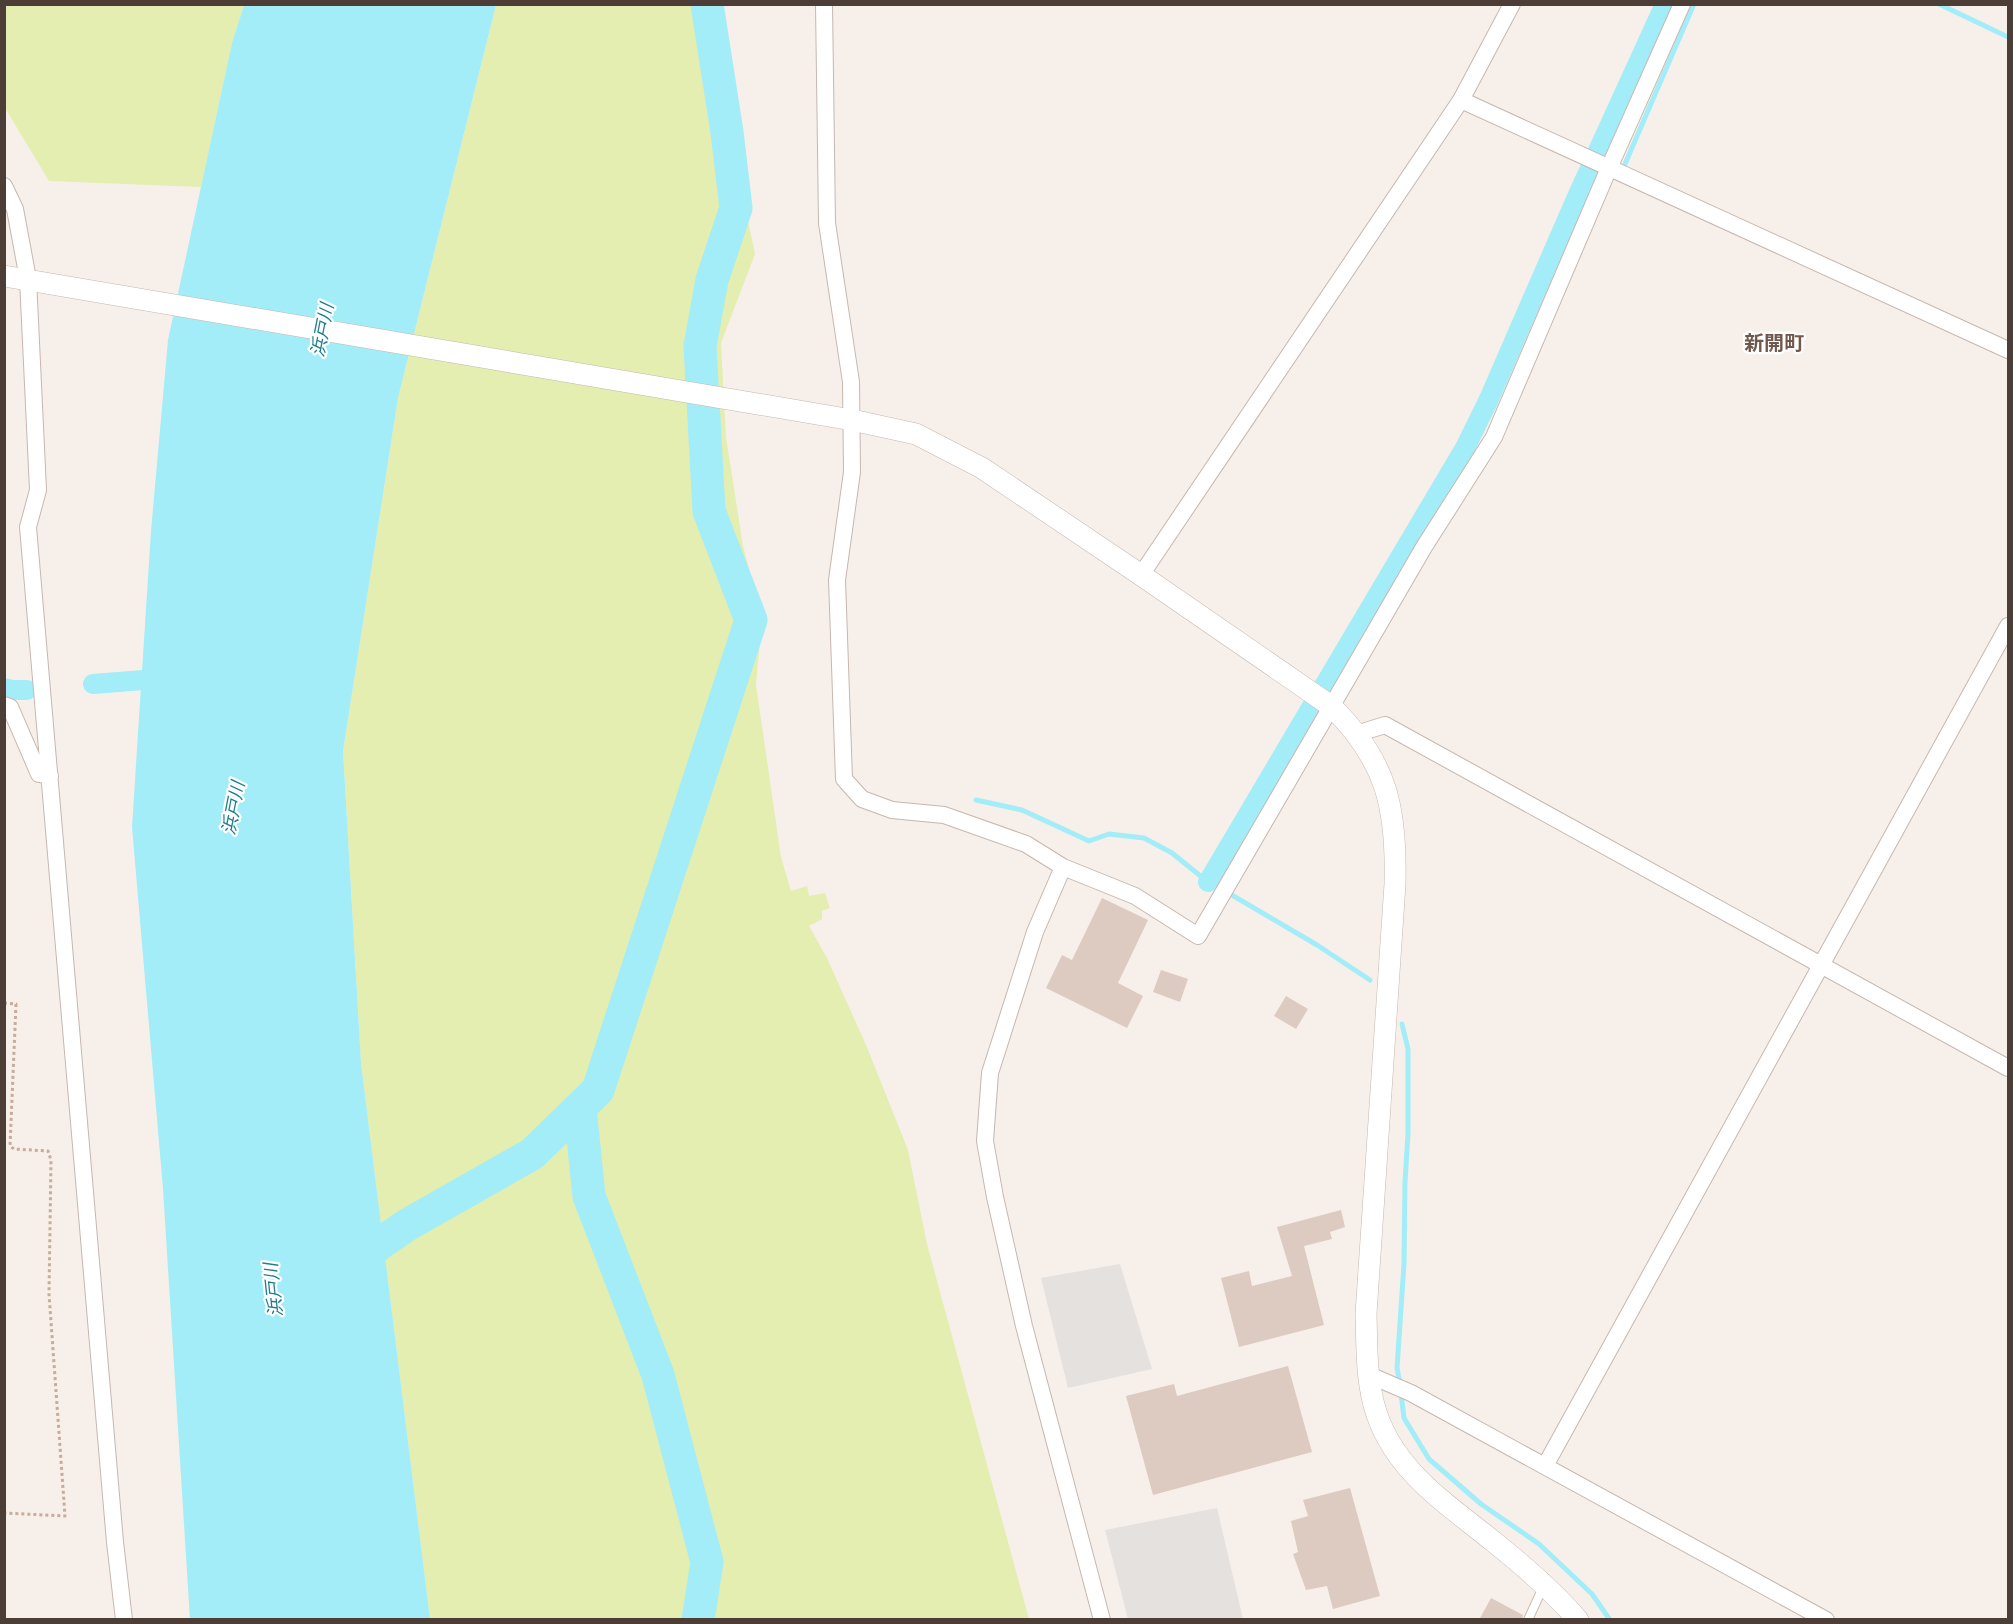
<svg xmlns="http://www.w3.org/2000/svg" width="2013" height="1624" font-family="Quicksand,'Noto Sans JP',sans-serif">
<rect width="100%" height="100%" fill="#f7f0ea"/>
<!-- green -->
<path fill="#e3eeb0" d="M5 5H244L232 43 201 187 49 181 5 108Z
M496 5H719L722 52 742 192 755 254 721 343 726 437 743 546 762 618 756 685 781 857 791 891 807 886 809 896 825 893 830 908 822 911V919L809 926 827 958 866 1045 908 1150 927 1244 1029 1619 430 1620 361 1063 343 751 398 398Z"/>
<!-- parking -->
<path fill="#e5e1df" d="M1120 1264 1152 1369 1068 1388 1041 1278Z
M1217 1508 1243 1619H1128L1105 1530Z"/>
<!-- water -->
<path fill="#a2edf8" d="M244 5H496L398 398 343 751 361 1063 430 1619 190 1620 163 1189 132 827 151 531 168 340 232 43Z"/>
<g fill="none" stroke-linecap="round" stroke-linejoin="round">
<!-- stream -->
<path stroke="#a2edf8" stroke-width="5" d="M1939 4 2008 37
M1625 164 1694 4
M976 800 1022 810 1089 841 1109 834 1144 838 1172 853 1203 878 1317 945 1370 980
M1400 1384 1397 1368 1404 1264 1405 1182 1408 1134V1049L1402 1024
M1401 1393 1404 1418 1429 1459 1481 1504 1539 1544 1592 1594 1610 1620"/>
<!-- canal -->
<path stroke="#a2edf8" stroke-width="20" d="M93 684 168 678
M4 688 13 690H27
M1208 882 1466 446 1489 399 1576 199 1665 4"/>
<!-- river -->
<path stroke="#a2edf8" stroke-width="33" d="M580 1108 589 1196 658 1375 707 1562 698 1620
M346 1267 407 1225 532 1154 598 1090 751 620 709 511 700 346 712 280 736 208 727 132 707 4"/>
</g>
<!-- building -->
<path fill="#ddcac1" d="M1102 898 1148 920 1118 983 1143 996 1127 1028 1046 988 1062 955 1072 960Z
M1161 970 1188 979 1180 1002 1153 992Z
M1286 996 1308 1009 1296 1029 1274 1016Z
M1341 1210 1345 1227 1330 1232 1332 1239 1304 1246 1324 1325 1239 1347 1221 1278 1249 1271 1252 1286 1292 1276 1277 1227Z
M1288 1366 1312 1452 1153 1495 1126 1396 1174 1384 1177 1396Z
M1350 1488 1380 1596 1333 1609 1327 1586 1306 1590 1293 1554 1298 1552 1291 1521 1308 1516 1303 1500Z
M1491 1598 1523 1615 1522 1620H1479Z"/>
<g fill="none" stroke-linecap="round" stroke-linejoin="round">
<!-- service casing -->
<g stroke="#c6b7af" stroke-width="10">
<path id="service" d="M1528 1620 1544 1585"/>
</g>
<!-- minor casing -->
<g stroke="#c6b7af" stroke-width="18">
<path id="minor" d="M824 4 827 223 851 382 852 472 837 580 844 779 862 799 892 810 944 815 1026 844 1063 867 1135 896 1198 936 1424 547 1494 437 1609 168 1682 4
M1461 100 2008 350
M4 186 15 209 28 279 38 490 28 527 115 1542 124 1620
M1141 575 1461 100 1512 4
M4 705 10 707 39 774 50 776
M1356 734 1385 725 2008 1068
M1063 867 1035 932 990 1073 985 1141 995 1197 1024 1326 1102 1620
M1367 1374 1411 1393 1826 1620
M1545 1466 2008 626"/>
</g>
<!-- tertiary casing -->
<g stroke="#c6b7af" stroke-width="22">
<path id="tertiary" d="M4 276 852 420 916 434 982 468 1141 575 1331 706C1387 761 1397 808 1395 884L1366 1314C1367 1345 1366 1375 1374 1405 1391 1469 1446 1503 1494 1542 1524 1566 1553 1591 1578 1620"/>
</g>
<!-- path -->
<path stroke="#c7ab9b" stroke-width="3" stroke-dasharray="3 3" stroke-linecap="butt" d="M4 1003 16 1004 10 1146 14 1149 48 1151 51 1160 49 1294 65 1516 4 1513"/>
<!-- service -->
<use href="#service" stroke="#fff" stroke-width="8"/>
<!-- minor -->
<use href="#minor" stroke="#fff" stroke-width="16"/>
<!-- tertiary -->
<use href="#tertiary" stroke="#fff" stroke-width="21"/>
</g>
<g text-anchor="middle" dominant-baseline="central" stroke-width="4.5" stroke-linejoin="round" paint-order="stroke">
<!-- water labels -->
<g font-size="18" font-style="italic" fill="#1e7e8e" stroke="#fff">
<text transform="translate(322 330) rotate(-79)">浜戸川</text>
<text transform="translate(233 808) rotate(-79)">浜戸川</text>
<text transform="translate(273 1290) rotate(-96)">浜戸川</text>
</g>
<!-- quarter labels -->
<g font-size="20" font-weight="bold" fill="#70584d" stroke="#fff">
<text x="1774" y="342">新開町</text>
</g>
</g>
<!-- border -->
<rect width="2013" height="1624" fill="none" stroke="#4c3e37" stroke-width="12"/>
</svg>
